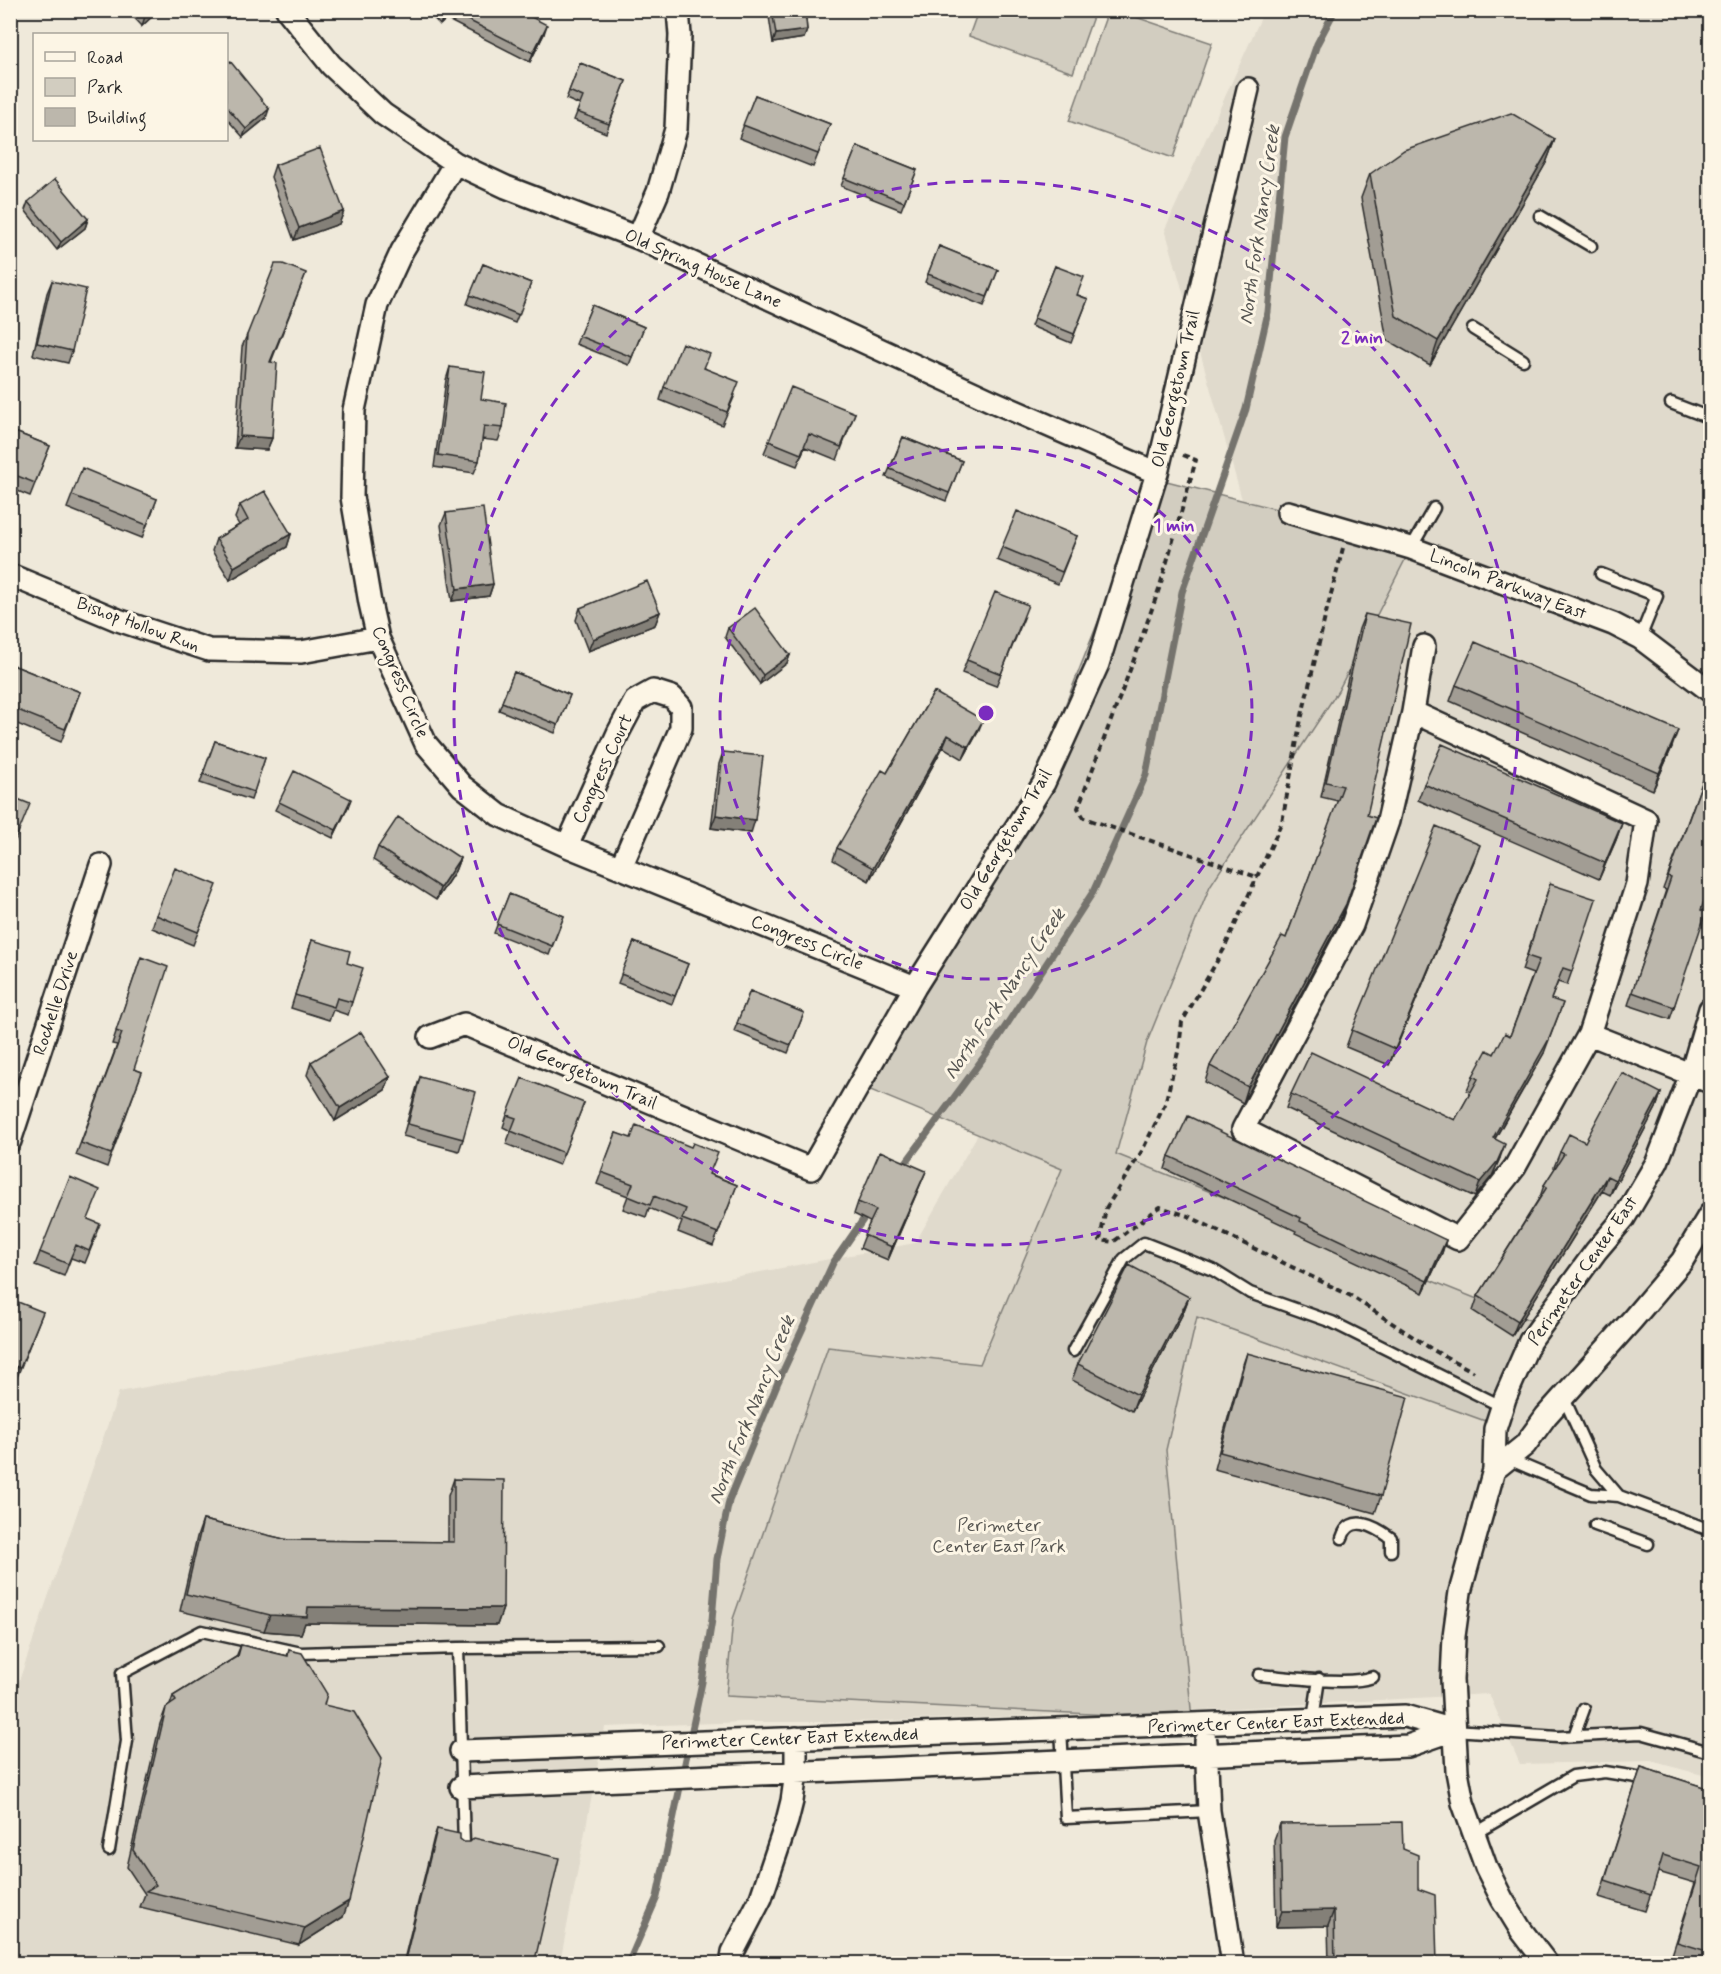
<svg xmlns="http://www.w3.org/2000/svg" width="1721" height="1974" font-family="Mynerve,sans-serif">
<rect width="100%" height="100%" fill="#efe9da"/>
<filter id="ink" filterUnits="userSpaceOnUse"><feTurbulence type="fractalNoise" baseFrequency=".0167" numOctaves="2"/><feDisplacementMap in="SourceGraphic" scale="12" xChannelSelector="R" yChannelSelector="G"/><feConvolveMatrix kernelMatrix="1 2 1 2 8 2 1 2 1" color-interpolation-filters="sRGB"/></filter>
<g filter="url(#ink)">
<!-- built -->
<path fill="#e0dacc" d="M1685 10 1710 18V1777L1651 1761 1520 1764 1489 1694 1201 1710 850 1722H746L605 1727 560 1963 11 1964V1704L119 1392 915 1243 1276 619 1165 229 1264 11Z"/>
<!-- green -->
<path fill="#d2cdc0" stroke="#7e7c76" stroke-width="1.5" d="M978 11V10L1095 11 1073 73 969 36Z
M1108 11H1118L1212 43 1173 158 1069 121Z
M1155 478 1288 512 1411 548 1338 691 1210 886 1147 1042 1116 1154 1542 1325 1488 1422 1197 1317 1166 1450 1192 1719 726 1696 733 1619 828 1347 980 1364 1062 1169 863 1087 1036 779Z"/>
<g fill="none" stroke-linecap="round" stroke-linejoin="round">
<!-- stream -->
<path stroke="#75736d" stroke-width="7" d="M901 1169 998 1038 1093 892 1146 775 1182 592 1246 409 1268 312 1285 137 1317 44 1335 10
M628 1964 657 1897 702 1682 712 1620 717 1559 729 1501 778 1382 833 1263 867 1214"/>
<!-- lane casing -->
<g stroke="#2b2b2b" stroke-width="15">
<path id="lane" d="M1540 216 1591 246
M1473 329 1523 360
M1671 403 1710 418
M1411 548 1434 508
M1601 574 1657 596 1640 638
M1073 1351 1124 1259 1144 1243 1213 1270 1250 1293 1332 1322 1503 1407
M1563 1396 1596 1469 1619 1496
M1508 1459 1591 1494 1619 1496 1710 1530
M1595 1525 1648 1544
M1342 1538C1350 1512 1376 1527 1391 1538V1551
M458 1648 464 1844
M1259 1675C1287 1677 1349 1686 1373 1677
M1313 1719 1319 1679
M1061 1729 1066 1818 1209 1811
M1454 1730 1558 1737 1641 1733 1710 1752
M1574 1736 1584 1709
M1474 1834 1573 1776 1605 1772 1649 1779
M109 1850 127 1741 122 1673 202 1631 301 1653 458 1648 659 1646"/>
</g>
<!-- street casing -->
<g stroke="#2b2b2b" stroke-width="26">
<path id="street" d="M287 10 331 65 383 114 455 163 506 187 638 238 992 401 1157 473
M455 163 402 251 377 305 354 410 352 497 370 603 378 638 426 744 462 786 499 815 567 846 915 987
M638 238 658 192 676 129 680 35 678 10
M1288 512 1411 548 1613 624 1640 638 1710 691
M10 575 118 620 209 650 301 652 378 638
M1413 712 1646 820 1637 884 1589 1034 1515 1167 1458 1239 1243 1129 1352 925 1388 821Z
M1413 712 1424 646
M567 846 618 733 635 701 653 691 672 697 681 707V728L621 867
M1589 1034 1710 1082
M430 1037 464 1024 811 1169 915 987 1044 783 1098 664 1157 473 1248 89
M10 1141 101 865
M1494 1470 1525 1445 1546 1416 1632 1320 1682 1261 1710 1214
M1206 1741 1209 1811 1233 1964
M461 1751 1405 1716 1454 1730
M461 1787 1408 1746 1454 1730
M731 1964 733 1952 761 1898 787 1821 792 1801 796 1773V1738
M1547 1964 1521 1930 1502 1899 1486 1867 1463 1803 1457 1771 1452 1680 1454 1636 1460 1592 1494 1470 1495 1429 1505 1398 1530 1341 1596 1251 1624 1218 1657 1162 1691 1074 1710 1009"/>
</g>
<!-- path -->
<path stroke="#2b2b2b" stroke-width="4" stroke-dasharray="6 4.5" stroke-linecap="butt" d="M1183 455 1196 460 1160 586 1136 654 1078 808 1084 818 1257 877
M1343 548 1326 613 1300 724 1282 822 1224 949 1182 1022 1179 1048 1165 1104 1142 1151 1106 1208 1100 1240 1113 1242 1160 1207 1188 1216 1351 1296 1433 1350 1474 1372"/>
<!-- lane -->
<use href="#lane" stroke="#fcf5e5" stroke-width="10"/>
<!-- street -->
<use href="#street" stroke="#fcf5e5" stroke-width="21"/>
</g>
<!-- wall -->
<path fill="#a29d94" stroke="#2b2b2b" stroke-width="1.5" d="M127 10H159L142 26Z
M426 10H518L544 34 530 62 446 19 440 25Z
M768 10H805L807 30 804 38 773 43Z
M226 63 266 118 243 137 226 118Z
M580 63 626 81 606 133 574 120 580 105 566 99Z
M755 95 830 124 813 167 739 138Z
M1555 139 1546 163 1430 365 1387 340 1361 198 1370 174Z
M857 146 917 170 901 210 841 186Z
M275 165 344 211 339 224 294 240 271 177Z
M28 202 88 219 85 228 57 250 25 210Z
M939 246 998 270 984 306 925 282Z
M483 264 531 283 515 323 467 304Z
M1055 266 1078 295 1088 299 1071 343 1031 326Z
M306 273 271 362 272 438 267 450 235 448 242 347 247 335Z
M52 281 72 351 68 363 33 355 47 293Z
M592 305 644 327 629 365 576 344Z
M450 367 481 399 503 428 498 441 482 439 479 461 474 473 434 467 446 380Z
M705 368 735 395 722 425 660 400 664 387Z
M855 413 837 460 805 447 797 466 764 453 769 441Z
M10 430 50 446 30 496 10 488Z
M903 437 962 461 946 501 886 477Z
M72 495 157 499 142 538 67 508Z
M240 505 291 534 287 547 230 580 212 551 216 539 239 525 235 518Z
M446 513 493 584 489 596 452 601 441 525Z
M1077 536 1058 584 997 560 1002 547Z
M580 608 660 612 655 625 588 651 576 620Z
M1365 614 1340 920 1243 1103 1205 1082 1210 1066 1286 938 1338 801 1321 797 1359 629Z
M1024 618 996 686 962 673 967 660Z
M728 628 790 655 787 663 760 684 725 637Z
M10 664 80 692 61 742 10 721Z
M514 672 570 695 555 733 499 710Z
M1456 685 1672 747 1653 790 1450 701Z
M934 692 978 732 963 759 943 747 869 881 833 860 837 848 887 773Z
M215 741 265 758 251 800 200 783Z
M723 752 751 833 711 828 719 764Z
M1710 761 1701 910 1674 1007 1670 1019 1628 1005 1666 890 1663 889Z
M1424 784 1622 823 1616 840 1599 879 1418 800Z
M279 802 348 807 333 838 275 810Z
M378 847 460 858 455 871 436 900 373 860Z
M1474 861 1389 1065 1346 1047 1352 1030Z
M1550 884 1572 971 1567 985 1558 982 1551 999 1544 1053 1495 1139 1500 1158 1492 1176 1475 1197 1286 1108 1291 1094 1455 1120 1471 1092 1467 1090 1473 1076 1510 1036 1533 974 1522 970Z
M509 894 564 916 549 955 494 933Z
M212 897 193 945 152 928 156 915Z
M312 940 347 963 352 1002 348 1015 333 1010 329 1020 291 1008Z
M634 942 688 964 672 1004 618 983Z
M141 957 134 1069 142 1072 107 1167 76 1155 117 1045 112 1044Z
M750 991 804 1013 788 1053 734 1031Z
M311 1062 390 1077 385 1090 335 1121 307 1075Z
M420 1077 463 1139 459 1151 403 1136 416 1090Z
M1661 1093 1656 1108 1610 1195 1602 1191 1512 1336 1473 1311 1478 1296 1540 1197 1544 1185 1556 1167H1554L1560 1152 1585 1142Z
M584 1103 559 1165 506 1144 511 1131 503 1127 507 1115Z
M616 1133 710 1174 737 1185 713 1246 678 1232 682 1222 649 1208 646 1217 623 1209 628 1196 597 1184Z
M1169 1156 1446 1240 1442 1253 1423 1293 1295 1233 1296 1231 1165 1169Z
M926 1171 888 1260 860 1248 870 1222 854 1214 858 1202Z
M88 1219 96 1236 85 1263 71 1258 64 1276 35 1265 40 1252Z
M1189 1297 1183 1313 1132 1411 1072 1380 1078 1364Z
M10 1308 43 1312 17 1377 10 1374Z
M1247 1353 1381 1496 1375 1513 1214 1469 1241 1370Z
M454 1479 503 1608 497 1625 305 1623 301 1634 264 1631 180 1611 197 1537 203 1520 288 1540 448 1542V1496Z
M241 1645 287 1656 289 1650 324 1705 343 1917 299 1945 140 1907 145 1894 127 1867 160 1724 166 1708 170 1705 173 1696 236 1657Z
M1641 1767 1710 1789V1964H1688L1671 1958 1695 1883 1658 1872 1645 1911 1599 1897Z
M1280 1824 1403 1849 1418 1889 1437 1964H1329L1328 1926 1276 1927 1274 1840Z
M437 1829 460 1839 534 1964H403L434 1837Z"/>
<!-- shaded-wall -->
<path fill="#848078" stroke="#2b2b2b" stroke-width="1.5" d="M150 10H159L142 26 146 13Z
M450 11 446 19 440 25 443 17Z
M547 25 544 34 530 62 533 53Z
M807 30 804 38 773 43 776 34Z
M269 109 266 118 243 137 246 129Z
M1555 139 1546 163 1430 365 1438 341Z
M344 211 339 224 294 240 299 228Z
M88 219 85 228 57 250 61 242Z
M240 436 272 438 267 450 235 448Z
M291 534 287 547 230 580 234 567Z
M493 584 489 596 452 601 457 589Z
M660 612 655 625 588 651 593 639Z
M790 655 787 663 760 684 763 675Z
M983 720 978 732 963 759 968 747Z
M1678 730 1672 747 1653 790 1659 773Z
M948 735 943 747 869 881 873 868Z
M351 799 348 807 333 838 336 830Z
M716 815 755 820 751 833 711 828Z
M1622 823 1616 840 1599 879 1605 863Z
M1480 845 1474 861 1389 1065 1395 1049Z
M460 858 455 871 436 900 440 888Z
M1346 904 1340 920 1243 1103 1248 1087Z
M1563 1003 1544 1053 1487 1152 1493 1138Z
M390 1077 385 1090 335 1121 340 1108Z
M1661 1093 1656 1108 1610 1195 1615 1180Z
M1505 1144 1500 1158 1492 1176 1475 1197 1480 1182Z
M926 1171 921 1183 888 1260 892 1247Z
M1607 1176 1602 1191 1512 1336 1518 1321Z
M1446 1240 1442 1253 1423 1293 1427 1281Z
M1189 1297 1183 1313 1132 1411 1138 1395Z
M308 1607 503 1608 497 1625 305 1623 301 1634 264 1631 270 1615Z
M349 1901 343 1917 299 1945 305 1928Z
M1334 1910 1328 1926 1276 1927 1282 1911Z"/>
<!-- building -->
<path fill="#bcb7ac" stroke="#2b2b2b" stroke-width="1.5" d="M437 10H518L547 25 533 53 450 11 443 17Z
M772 10H805L807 30 776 34Z
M230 61 269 109 246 129 226 106V63Z
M580 63 626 81 609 124 577 112 583 97 569 91Z
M755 95 830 124 818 154 743 125Z
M10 113 14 114 10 139Z
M1511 113 1555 139 1438 341 1396 316 1370 174 1404 150Z
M857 146 917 170 904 202 844 178Z
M320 148 344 211 299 228 275 165Z
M55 179 88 219 61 242 28 202Z
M939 246 998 270 987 297 928 274Z
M275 264H283L306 273 270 362 277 363 272 438 240 436 247 335Z
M483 264 531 283 519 315 470 295Z
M1055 266 1084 277 1077 295 1088 299 1074 334 1034 318Z
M52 281 86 289 72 351 37 343Z
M592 305 644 327 632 357 579 336Z
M682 343 710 354 704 368 739 382 727 412 664 387Z
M450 367 485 372 481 399 506 403 503 428 484 426 479 461 438 455Z
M791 387 855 413 841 447 809 434 801 454 769 441Z
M10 430 50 446 35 483 10 473Z
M903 437 962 461 949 493 890 469Z
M82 468 157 499 147 525 72 495Z
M265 491 291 534 234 567 216 539 248 520 240 505Z
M483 508 493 584 457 589 446 513Z
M1017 511 1077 536 1062 572 1002 547Z
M647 581 660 612 593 639 580 608Z
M995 592 1028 605 1001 674 967 660Z
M755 608 790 655 763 675 728 628Z
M1365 614 1411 624 1367 815 1376 818 1346 904 1248 1087 1210 1066 1282 936 1286 938 1343 786 1326 782Z
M1475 642 1678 730 1659 773 1456 685Z
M10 664 80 692 65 729 10 707Z
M514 672 570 695 558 725 502 702Z
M934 692 983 720 968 747 948 735 873 868 837 848 882 770 887 773Z
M215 741 265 758 254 792 203 774Z
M1442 744 1622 823 1605 863 1424 784Z
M723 752 763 756 755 820 716 815Z
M1710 761V883L1701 910 1706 912 1674 1007 1632 992 1671 878 1668 877Z
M294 771 351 799 336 830 279 802Z
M10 796 30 804 10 853Z
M398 817 460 858 440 888 378 847Z
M1436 826 1480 845 1395 1049 1352 1030Z
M175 868 217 885 198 932 156 915Z
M1550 884 1596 899 1572 971 1563 968 1551 999 1563 1003 1549 1039 1493 1138 1505 1144 1497 1162 1480 1182 1291 1094 1311 1052 1455 1120 1478 1079 1473 1076 1487 1050 1494 1054 1505 1033 1510 1036 1539 960 1527 956Z
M509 894 564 916 552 946 497 924Z
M312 940 350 951 347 963 363 968 352 1002 337 998 334 1007 295 995Z
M634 942 688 964 675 996 621 974Z
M141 957 168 967 134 1069 142 1072 111 1154 81 1143 122 1033 116 1031Z
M750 991 804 1013 791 1045 737 1023Z
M361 1032 390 1077 340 1108 311 1062Z
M1622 1073 1661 1093 1615 1180 1607 1176 1518 1321 1478 1296 1547 1187 1544 1185 1564 1154 1560 1152 1569 1134 1585 1142Z
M420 1077 476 1092 463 1139 408 1124Z
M522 1078 584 1103 564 1153 511 1131 516 1118 507 1115Z
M1188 1116 1446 1240 1427 1281 1300 1221 1301 1218 1169 1156Z
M636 1125 691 1147 693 1143 718 1153 709 1174 737 1185 718 1233 682 1219 686 1209 654 1196 650 1205 628 1196 633 1184 601 1172 616 1133 631 1138Z
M880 1151 926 1171 892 1247 864 1235 876 1210 858 1202Z
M70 1177 100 1190 88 1219 100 1224 89 1251 76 1245 68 1264 40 1252Z
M1129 1265 1189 1297 1138 1395 1078 1364Z
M13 1300 43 1312 20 1368 10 1364V1308Z
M1247 1353 1408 1397 1381 1496 1220 1452Z
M454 1479 504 1480 503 1608 308 1607 307 1617 270 1615 186 1594 203 1520 288 1540 454 1542Z
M241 1645 288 1656 289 1650 302 1653 327 1694 324 1705 354 1712 382 1758 349 1901 305 1928 146 1891 156 1885 133 1850 166 1708 176 1701 173 1696 238 1656Z
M1641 1767 1710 1789V1952L1677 1942 1701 1867 1663 1855 1651 1895 1605 1880Z
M1402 1822 1403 1849 1418 1855V1889L1435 1895 1437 1964H1335L1334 1910 1282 1911 1280 1824Z
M437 1829 460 1834V1839L464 1842H470L474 1838 559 1858 534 1964H404Z"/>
</g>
<!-- distance rings -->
<g fill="none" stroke="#7b2cbf" stroke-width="3" stroke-dasharray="10 8">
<circle cx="986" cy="713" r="266"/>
<circle cx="986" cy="713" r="532"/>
</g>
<g text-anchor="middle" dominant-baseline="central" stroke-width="6" stroke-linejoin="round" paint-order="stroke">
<!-- street labels -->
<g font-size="18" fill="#2b2b2b" stroke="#fcf5e5">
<text transform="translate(703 269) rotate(24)">Old Spring House Lane</text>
<text transform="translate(1176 389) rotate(-77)">Old Georgetown Trail</text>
<text transform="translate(1508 585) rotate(21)">Lincoln Parkway East</text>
<text transform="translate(138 625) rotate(20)">Bishop Hollow Run</text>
<text transform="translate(400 682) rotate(67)">Congress Circle</text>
<text transform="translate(603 769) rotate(-65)">Congress Court</text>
<text transform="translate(1006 840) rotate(-59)">Old Georgetown Trail</text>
<text transform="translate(807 943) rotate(22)">Congress Circle</text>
<text transform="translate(56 1003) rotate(-72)">Rochelle Drive</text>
<text transform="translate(582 1073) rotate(23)">Old Georgetown Trail</text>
<text transform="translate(1583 1271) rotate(-55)">Perimeter Center East</text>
<text transform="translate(1276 1723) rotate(-2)">Perimeter Center East Extended</text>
<text transform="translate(790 1739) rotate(-2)">Perimeter Center East Extended</text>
</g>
<!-- park labels -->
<g font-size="18" fill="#555450" stroke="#fcf5e5">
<text x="999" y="1526">Perimeter<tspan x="999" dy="21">Center East Park</tspan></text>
</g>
<!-- water labels -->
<g font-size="20" font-style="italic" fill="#565552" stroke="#fcf5e5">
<text transform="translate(1260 225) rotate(-82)">North Fork Nancy Creek</text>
<text transform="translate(1005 994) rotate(-56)">North Fork Nancy Creek</text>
<text transform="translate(752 1410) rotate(-68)">North Fork Nancy Creek</text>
</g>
</g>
<circle cx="986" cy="713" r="9" fill="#7b2cbf" stroke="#fcf5e5" stroke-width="3"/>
<g font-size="18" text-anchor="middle" font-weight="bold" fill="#7b2cbf" stroke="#fcf5e5" stroke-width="6" stroke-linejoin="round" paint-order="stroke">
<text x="1362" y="343">2 min</text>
<text x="1174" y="531">1 min</text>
</g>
<!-- margin -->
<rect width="1721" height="1974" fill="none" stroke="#fcf5e5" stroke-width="36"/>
<rect x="18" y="18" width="1685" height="1938" fill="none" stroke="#2b2b2b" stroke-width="2" filter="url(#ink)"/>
<!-- legend -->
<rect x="33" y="33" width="195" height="108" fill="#fcf5e5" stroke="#a8a49b" stroke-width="1.5"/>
<rect x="45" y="52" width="30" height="9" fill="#fcf5e5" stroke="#a8a49b" stroke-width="1.5"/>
<text x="87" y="63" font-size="18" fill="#2b2b2b">Road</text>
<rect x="45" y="78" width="30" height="18" fill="#d2cdc0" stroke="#a8a49b" stroke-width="1.5"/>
<text x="87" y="93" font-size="18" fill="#2b2b2b">Park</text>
<rect x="45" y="108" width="30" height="18" fill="#bcb7ac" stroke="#a8a49b" stroke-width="1.5"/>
<text x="87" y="123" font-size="18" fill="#2b2b2b">Building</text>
</svg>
